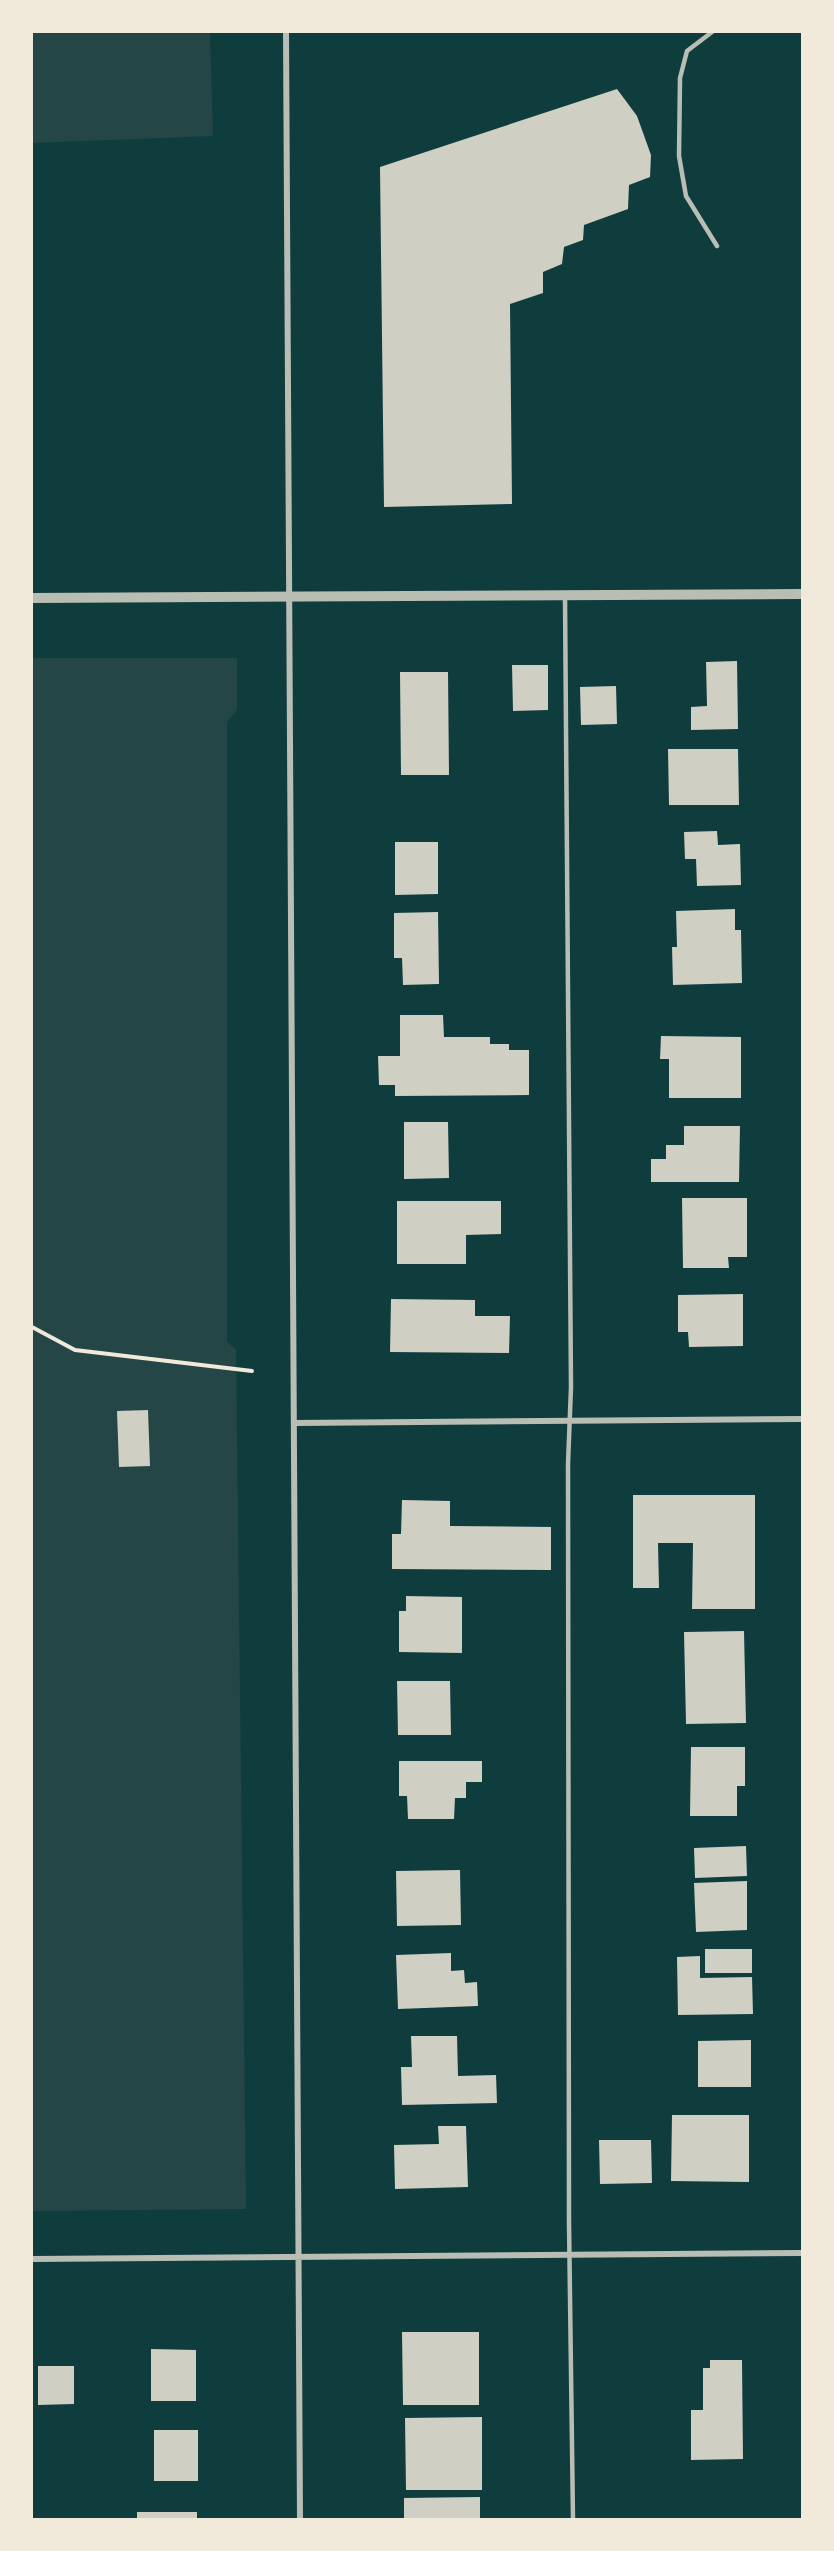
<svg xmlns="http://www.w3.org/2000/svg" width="834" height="2551" font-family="'Work Sans',sans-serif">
<rect width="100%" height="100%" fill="#0f3d3e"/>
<!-- green -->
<path fill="#244646" d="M32 32H210L213 136 32 143Z
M32 658H237V710L227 722V1342L236 1350 246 2209 32 2211Z"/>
<!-- building -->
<path fill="#cfcfc3" d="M617 89 637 116 651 155 650 177 629 185 628 209 584 225 583 240 564 247 562 264 543 272V293L510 304 512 504 384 507 380 167Z
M737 661 738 729 691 730V707L707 706 706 662Z
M512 665H548V710L513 711Z
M400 672H448L449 775H401Z
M616 686 617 724 581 725 580 687Z
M668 749H738L739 805H669Z
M717 831 718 845 740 844 741 885 697 886 696 859H685L684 832Z
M395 842H438V894L395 895Z
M735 909V930H741L742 983 673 985 672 947H677L676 911Z
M438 912 439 984 403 985 402 958H394V913Z
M400 1015H443L444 1037H490V1044H509V1050H529V1095L395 1096V1085H379L378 1056H400Z
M661 1036 741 1037V1098H669V1059H660Z
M404 1122H448L449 1178 404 1179Z
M684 1126H740L739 1182H651V1159H666V1145H684Z
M682 1198H747V1257H728L729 1268H683Z
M397 1201H501V1234L466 1235V1264H397Z
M743 1294V1346L689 1347 688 1332H678V1295Z
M391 1299 475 1300V1316H510L509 1353 390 1352Z
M148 1410 150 1466 119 1467 117 1411Z
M633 1495H755V1609H692L693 1543H658L659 1588H633Z
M402 1500 450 1501V1526L551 1527V1570L392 1569V1534H401Z
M406 1596 462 1597V1653L399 1652V1611H406Z
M744 1631 746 1723 686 1724 684 1632Z
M397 1681H450L451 1735H398Z
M691 1747H745V1786H737V1816H690Z
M399 1761H482V1782H466V1798H455L454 1819H408L407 1796H399Z
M746 1846 747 1876 695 1878 694 1848Z
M460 1870 461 1925 397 1926 396 1871Z
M747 1881V1930L696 1932 694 1883Z
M705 1949H752V1973H705Z
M451 1953V1971L464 1970 465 1983 477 1982 478 2006 398 2009 396 1955Z
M700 1956V1978L752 1977 753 2014 678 2015 677 1957Z
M411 2036H457L458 2076 496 2075 497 2103 402 2105 401 2067H412Z
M751 2040V2087H698V2041Z
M672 2115H749V2182L671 2181Z
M438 2126H466L468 2187 395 2189 394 2145 439 2144Z
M599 2140H651L652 2183 600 2184Z
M402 2332H479V2405H403Z
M151 2349 196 2350V2401H151Z
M710 2360H742L743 2459 691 2460V2410H703V2368H710Z
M38 2366H74V2404L38 2405Z
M482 2417V2490H406L405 2418Z
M154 2430H198V2481H154Z
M480 2497V2520H404V2498Z
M137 2512H197V2520H137Z"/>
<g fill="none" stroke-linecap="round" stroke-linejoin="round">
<!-- path -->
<path stroke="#f1e9da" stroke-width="4" d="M32 1327 75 1350 252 1371"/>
<!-- service -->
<path stroke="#b8beb3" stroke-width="4.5" d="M712 32 687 51 680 78 679 156 686 196 717 246
M565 596 571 1387 568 1464 569 2222 573 2520"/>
<!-- minor -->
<path stroke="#b8beb3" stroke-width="6" d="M286 32 300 2520
M294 1423 802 1419
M32 2259 802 2253"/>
<!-- tertiary -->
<path stroke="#b8beb3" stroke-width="10" d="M32 598 802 594"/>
</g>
<!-- border -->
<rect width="834" height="2551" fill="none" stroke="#f1e9da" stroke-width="66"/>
</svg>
